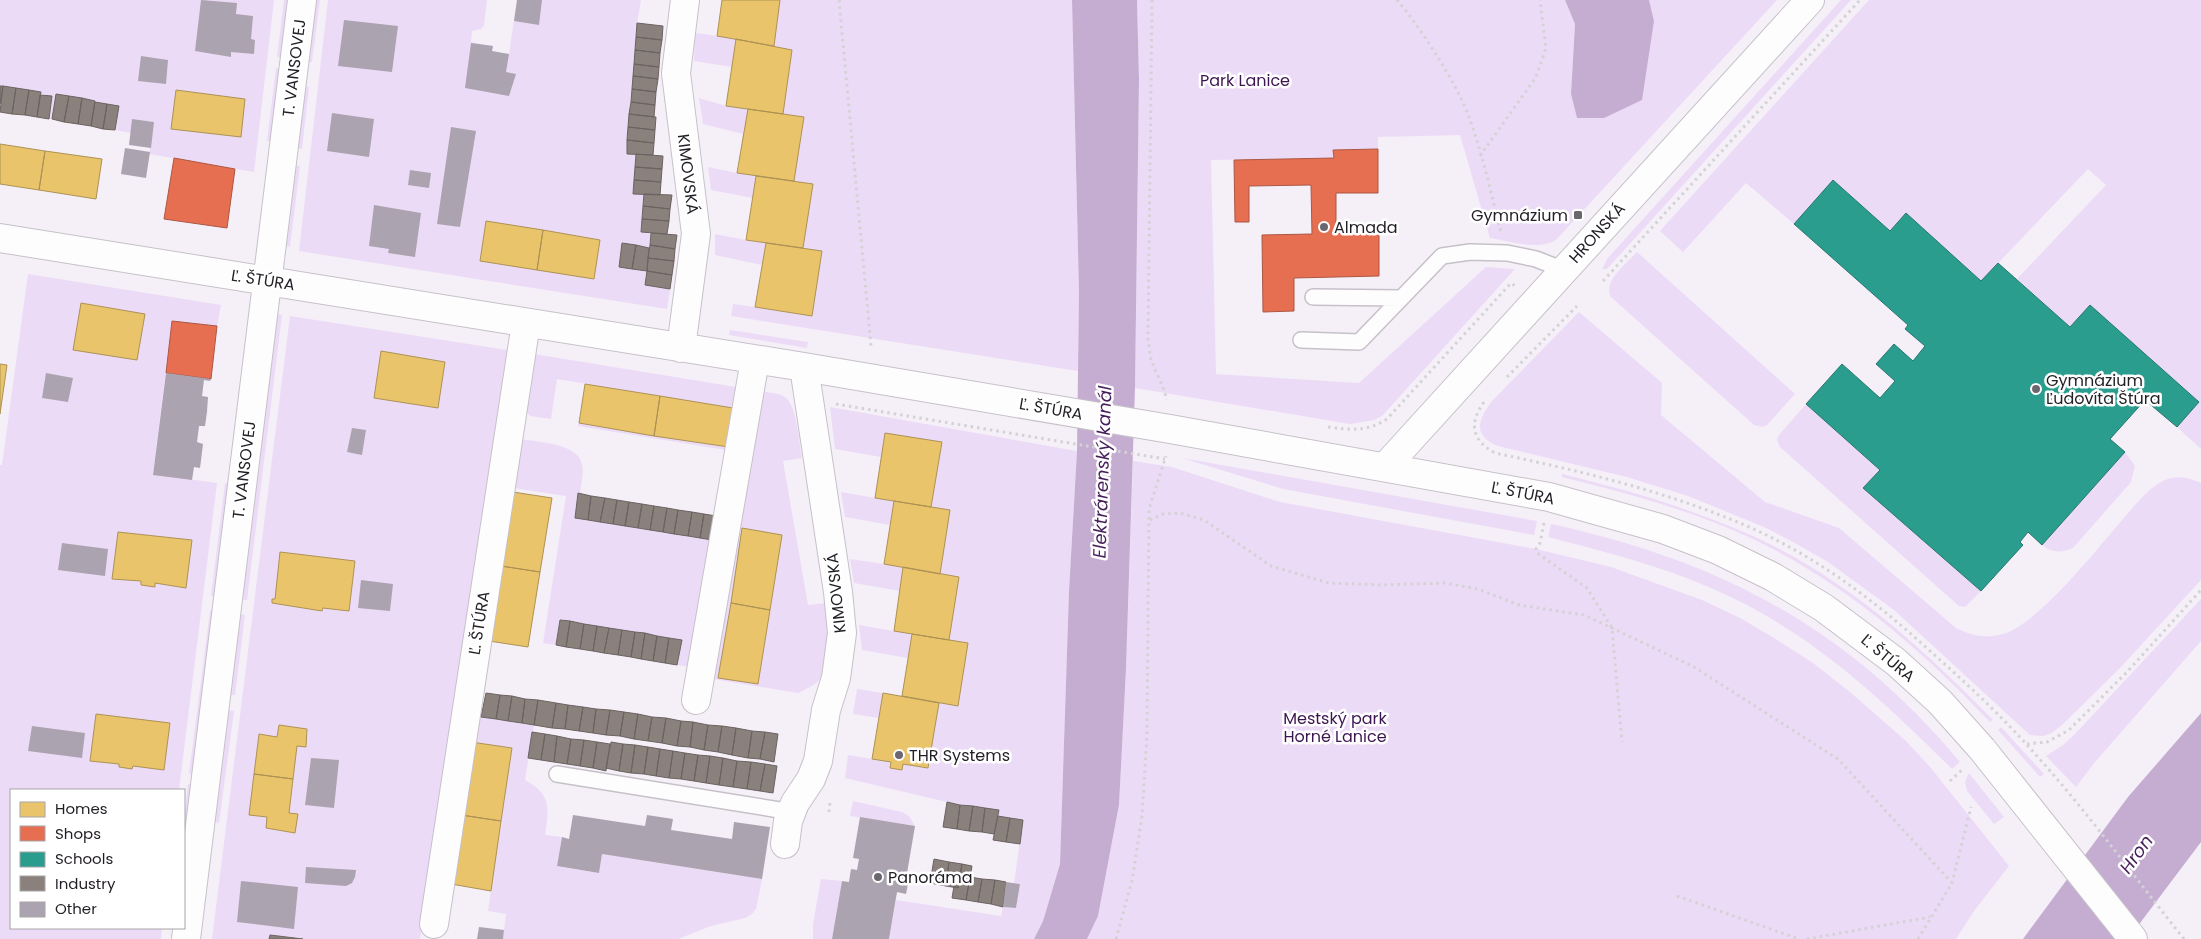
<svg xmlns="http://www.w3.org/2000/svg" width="2201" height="939" font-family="Poppins,sans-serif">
<rect width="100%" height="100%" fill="#f5eff8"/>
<!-- green -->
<path fill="#ecdbf6" d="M0 0H274L254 172 149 154 154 122 132 119 131 133 115 130 119 106 56 94 52 119H49L52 96 0 86Z
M284 0H289L282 58 277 57Z
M314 0H320L312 62H307Z
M328 0H487L484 25 481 29 472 31 471 42 493 46 492 52 509 54 517 0H641L637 23 627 153 636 154 633 194 644 195 641 232 651 234 649 248 622 243 619 266 647 271 645 285 670 289 667 309 299 251Z
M722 0H1072L1079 292 1078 371 731 316 733 304 755 307 762 265 715 255V234L746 240 753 198 711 190 708 167 737 173 743 134 703 124 699 98 726 106 732 67 694 61 695 33 717 36Z
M1137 0H1565L1575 24 1571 94 1577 118H1604L1654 21 1649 0H1777L1556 240C1538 251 1510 241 1490 238L1460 135 1378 137V149L1334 150V158L1211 160 1216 374 1359 383 1486 267 1515 269 1382 416 1374 420 1350 424 1135 388 1139 80Z
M1841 0H1851L1607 269H1602L1607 259Z
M1869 0H2201V449L2177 427 2199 402 2090 305 2070 327 2017 279 2106 185 2088 169 1981 281 1906 213 1890 231 1833 180 1794 224 1746 183 1683 252 1660 231Z
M276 68 281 69 272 141H267Z
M304 86 309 87 302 149 296 148Z
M294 165 300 166 290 247 284 246Z
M1637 252 1795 394 1767 425 1763 427 1754 425 1611 297C1602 282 1627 263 1637 252Z
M28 274 221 305 217 326 172 321 153 474 217 483 179 790H11V928H162L161 939H0V465H2Z
M1579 312 1662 383 1661 415 1765 502 1839 528 1956 628C1972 636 1986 639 2003 634 2039 624 2102 543 2128 513 2139 501 2152 484 2168 479 2180 475 2190 478 2201 483V580L2120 668 2063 724 2052 733 2043 736 2030 735 1894 610 1828 562 1793 542 1764 527 1688 496 1627 477 1498 446C1472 435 1478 420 1492 401Z
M276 314 282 315 247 600 241 599Z
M290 316 507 350 420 939H212Z
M730 330 808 342 807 348 729 335Z
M534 354 742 388 732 451 578 426 579 423 728 447 733 408 557 379 551 419 530 416 525 410Z
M765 392C772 393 779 393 785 397 797 406 799 442 802 458L783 461 808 605 827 603C830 624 831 653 823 674 820 683 807 689 798 693L713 679 760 394Z
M1806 404 1880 470 1864 488 1981 591 1965 607 1959 606 1780 447 1777 439 1779 435Z
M830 407 1077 451 1069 591 1060 864 1043 921 1034 939H889L896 900 1001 916 1003 907 1016 908 1020 884 1014 883 1023 820 998 816 999 810 947 802 845 778 848 755 872 759 879 718 853 714 857 689 902 696 908 658 862 650 859 625 894 631 900 591 854 583 850 559 884 564 890 525 845 517 841 492 875 498 881 457 835 449Z
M520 439C537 442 578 443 582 464 585 477 577 503 575 518L712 540 690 667 677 665 681 640 560 620 556 645 543 643 566 496 513 488Z
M2125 452 2135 466 2131 482 2073 548C2061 553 2052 553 2042 545Z
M1182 458 1537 521 1534 535 1283 489Z
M1133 461 1172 467 1280 502 1536 549 1611 567 1702 600 1740 618 1774 638 1813 663 1850 692 1906 741 1931 768 2009 866 1974 911 1956 939H1087L1098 916 1119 805 1126 669Z
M1562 474C1628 490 1692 509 1753 536 1846 578 1923 648 1993 720L1990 722C1922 650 1846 584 1755 540 1694 511 1627 493 1562 477Z
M225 483 230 484 216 597 211 596Z
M1551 524C1720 561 1847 627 1960 762L1952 769C1890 707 1824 645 1745 604 1684 572 1615 554 1548 537Z
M2201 599V641L2095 762 2076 787 2046 756 2063 745 2075 734Z
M210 611H215L195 775 189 774Z
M240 614 245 615 235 695H229Z
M228 710 234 711 219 823 213 822Z
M475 716 534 725 525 780C552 795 549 808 545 835L562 837 557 866 599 873 602 854 762 879 756 909 752 914 745 918 711 926 678 939H503L506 914 488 911 512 748 471 742Z
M2001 727 2044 774 2040 777 1998 730Z
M1969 773 2004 817 1994 824 1967 791 1965 782Z
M188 784 193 785 184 863V819Z
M853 801 902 812 909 816 915 826 850 816Z
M821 879 842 881 832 939H813V924Z"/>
<!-- water -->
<path fill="#c5add2" d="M1072 0H1137L1139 80 1135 388 1126 669 1119 805 1098 916 1087 939H1034L1043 921 1060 864 1069 591 1077 451 1079 292Z
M1565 0H1649L1654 21 1642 100 1604 118H1577L1571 94 1575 24Z
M2201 713V842L2128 939H2023L2128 797Z"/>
<!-- homes -->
<path fill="#e9c46a" stroke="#ad9255" d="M722 0H780L774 46 717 36Z
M736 39 792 50 783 114 726 106Z
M176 90 245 99 241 137 171 129Z
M748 109 804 117 794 181 737 173Z
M0 144 45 151 39 190 0 184Z
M45 151 102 159 96 199 39 190Z
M756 176 813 184 803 248 746 240Z
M486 221 543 230 537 270 480 261Z
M543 230 600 240 594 279 537 270Z
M766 243 822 251 812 316 755 307Z
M81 303 145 314 137 360 73 350Z
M381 351 445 362 438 408 374 398Z
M0 364 7 365 0 414Z
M585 384 660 396 654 436 579 423Z
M660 396 733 408 729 447 654 436Z
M885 433 942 442 931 507 875 498Z
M513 492 552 498 540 572 501 566Z
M894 501 950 510 940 574 884 564Z
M742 528 782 535 770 610 731 603Z
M118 532 192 540 186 588 155 583V587L141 585V581L112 579Z
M280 552 355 561 349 611 323 608 322 611 272 603V599H275Z
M501 566 540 572 528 647 489 641Z
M903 567 959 577 949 640 894 631Z
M731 603 770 610 758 684 718 678Z
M912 634 968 643 958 706 902 696Z
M883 693 939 703 928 768 903 764 902 770 890 768 891 762 872 759Z
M96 714 170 723 164 770 133 766 132 769 119 767V764L90 761Z
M279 725 307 729 306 747 297 746 293 779 254 774 259 734 277 737Z
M471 742 512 748 501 821 461 815Z
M254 774 293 779 289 813 298 814 295 833 266 828 267 817 249 815Z
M461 815 501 821 491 891 451 884Z"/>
<!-- shops -->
<path fill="#e76f51" stroke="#ac5744" d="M1378 149V193H1336V233L1379 232V276L1294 278V311L1263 312 1262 235 1312 234 1311 185 1249 186V222H1235L1234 160 1334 158 1333 150Z
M174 158 235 169 227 228 164 219Z
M172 321 217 326 211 379 166 373Z"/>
<!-- schools -->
<path fill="#2a9d8f" stroke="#28776f" d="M1833 180 1890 231 1906 213 1981 281 1998 263 2070 327 2090 305 2199 402 2177 427 2145 400 2110 439 2125 452 2042 545 2028 532 2020 542 2023 545 1981 591 1863 488 1880 470 1806 404 1842 364 1880 398 1895 381 1876 364 1894 344 1913 361 1925 346 1905 329 1908 325 1794 224Z"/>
<!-- industry -->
<path fill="#8a817c" stroke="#6b6362" d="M637 23 663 26 662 40 636 37Z
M636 37 662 40 660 53 635 50Z
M635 50 660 53 659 67 634 64Z
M634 64 659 67 658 79 633 76Z
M633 76 658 79 656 92 632 89Z
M0 86H3L0 104Z
M3 86 16 88 12 114 0 112Z
M16 88 29 90 25 115 12 114Z
M632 89 656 92 655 105 631 102Z
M29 90 41 92 37 117 25 115Z
M56 94 69 96 64 122 52 119Z
M40 95 52 96 49 119 37 117Z
M69 96 82 98 78 124 64 122Z
M82 98 95 101 91 126 78 124Z
M95 102 107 104 103 129 91 126Z
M631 102 655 105 654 117 629 114Z
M107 104 119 106 115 130 103 129Z
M629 114 656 117 655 130 628 127Z
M628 127 655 130 654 143 627 140Z
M627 140 654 143 653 155 627 154Z
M636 154 663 156 662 169 635 167Z
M635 167 662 169 661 182 634 180Z
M634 180 661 182 660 195 633 194Z
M644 194 672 195 670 209 643 206Z
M643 206 670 209 669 221 642 219Z
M642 219 669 221 667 234 641 232Z
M651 233 677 235 675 249 650 245Z
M622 243 636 245 632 269 619 267Z
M636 245 649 248 647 271 632 269Z
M650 245 675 249 674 261 648 258Z
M648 258 674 261 672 275 647 271Z
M647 271 672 275 670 289 645 285Z
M578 493 591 496 588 520 575 518Z
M591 496 605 498 600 522 588 520Z
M605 498 617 500 613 524 600 522Z
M617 500 629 502 625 526 613 524Z
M629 502 642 504 638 528 625 526Z
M642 504 654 506 650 530 638 528Z
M654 506 667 508 663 532 650 530Z
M667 508 678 510 674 534 663 532Z
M678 510 692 512 688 536 674 534Z
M692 512 704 514 700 538 688 536Z
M704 514 716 516 712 540 700 538Z
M560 620 570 621 566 647 556 645Z
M570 621 584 624 580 649 566 647Z
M584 624 597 626 593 651 580 649Z
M597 626 609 628 604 653 593 651Z
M609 628 622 630 618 655 604 653Z
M622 630 635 632 631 657 618 655Z
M635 632 645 633 641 659 631 657Z
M645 633 657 636 653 661 641 659Z
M657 636 669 638 665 663 653 661Z
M669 638 682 640 677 665 665 663Z
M486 693 500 695 496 719 481 717Z
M500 695 512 696 508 721 496 719Z
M512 696 525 699 522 723 508 721Z
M525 699 538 700 534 725 522 723Z
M538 700 556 703 552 728 534 725Z
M556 703 568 705 565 729 552 728Z
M568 705 583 707 579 731 565 729Z
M583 707 596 709 593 733 579 731Z
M596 709 610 710 606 735 593 733Z
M610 710 624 712 620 736 606 735Z
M624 712 638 714 634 739 620 736Z
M638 714 652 717 648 741 634 739Z
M652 717 666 718 662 743 648 741Z
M666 718 681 721 677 746 662 743Z
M681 721 693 722 690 747 677 746Z
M693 722 708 725 704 750 690 747Z
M708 725 722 726 718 752 704 750Z
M722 726 736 728 732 755 718 752Z
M736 728 752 731 748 758 732 755Z
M752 731 765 732 760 759 748 758Z
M532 732 545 734 541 760 528 758Z
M765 732 778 734 774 762 760 759Z
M545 734 557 736 554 762 541 760Z
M557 736 571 739 567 764 554 762Z
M571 739 584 740 580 766 567 764Z
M584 740 597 742 593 768 580 766Z
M597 742 610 744 606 771 593 768Z
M611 742 623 744 619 771 606 768Z
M623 744 635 745 631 773 619 771Z
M635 745 648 747 644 774 631 773Z
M648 747 660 749 656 776 644 774Z
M660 749 673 751 669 778 656 776Z
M673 751 685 753 681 779 669 778Z
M685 753 698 755 694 781 681 779Z
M698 755 710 756 706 783 694 781Z
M710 756 723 758 719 785 706 783Z
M723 758 737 761 733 787 719 785Z
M737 761 751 762 747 789 733 787Z
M751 762 765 764 760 791 747 789Z
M765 764 777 766 773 793 760 791Z
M947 802 960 805 957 829 943 827Z
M960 805 973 806 969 831 957 829Z
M973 806 985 808 982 832 969 831Z
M985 808 999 810 994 834 982 832Z
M998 816 1010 818 1006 842 993 840Z
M1010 818 1023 820 1020 844 1006 842Z
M934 859 949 862 946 886 930 883Z
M949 862 962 864 958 888 946 886Z
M962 864 972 866 966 900 952 898 954 886 958 888Z
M970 877 982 879 978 902 966 900Z
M982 879 995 880 991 904 978 902Z
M995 880 1006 882 1003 907 991 904Z
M270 935 303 939H269Z"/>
<!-- building -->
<path fill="#aba3af" d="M201 0 237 3 236 14 253 16 251 39 255 40 254 54 231 52V57L195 51Z
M517 0H542L539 25 514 21Z
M344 20 398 26 392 72 338 66Z
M471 43 493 46 492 51 509 54 506 72 516 74 509 96 465 88Z
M141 56 168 60 166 84 138 81Z
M332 113 374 119 369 157 327 151Z
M132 119 154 122 151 148 129 145Z
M451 127 476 131 460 227 437 224Z
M125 148 150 152 146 178 121 174Z
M410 170 431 173 429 188 408 185Z
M374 205 421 213 415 257 388 253 389 249 369 246Z
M46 373 73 378 68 402 42 398Z
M166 373 211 379 210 381 204 380 202 396 208 397 207 412 205 426H199L197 442 203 444 200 468 194 467 192 480 153 475Z
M352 428 366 430 362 455 347 452Z
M62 543 108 549 105 576 58 570Z
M361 580 393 584 390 611 358 608Z
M32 726 85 733 82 758 28 751Z
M311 758 339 760 334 808 305 805Z
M573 815 645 826 647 815 673 819 671 830 732 839 734 822 770 827 762 879 602 854 599 873 557 866 562 837 569 839Z
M860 817 915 826 906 879H901L900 883 908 884 906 894 897 892 889 939H832L842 881 849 882 851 869 857 870 859 859 853 858Z
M306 867 356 870 355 877 352 883 346 886 305 883Z
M241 881 298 887 294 929 237 922Z
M1006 882 1020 884 1016 908 1003 907Z
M479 927 504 930 503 939H477Z"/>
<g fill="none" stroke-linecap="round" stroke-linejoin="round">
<!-- lane casing -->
<g stroke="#c6c1c9" stroke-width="18">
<path id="lane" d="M1313 297 1401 298
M1301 340 1359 342 1442 256 1470 252 1507 253 1536 259 1564 270
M557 774 792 812"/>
</g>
<!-- street casing -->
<g stroke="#c6c1c9" stroke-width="30">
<path id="street" d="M0 238 804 367 1170 429 1549 497 1663 529 1718 550 1773 577 1824 608 1896 662 1940 702 1982 749 2133 939
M681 348 696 234 676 73 685 0
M1385 467 1810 0
M696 700 755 360
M785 844 788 821 795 803 811 779 818 761 826 710 836 678 842 633 838 592 804 367
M434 924 526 323
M186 939 302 0"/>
</g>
<!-- path -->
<path stroke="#d4d2d5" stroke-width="3" stroke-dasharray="2.5 4" stroke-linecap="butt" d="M839 0 871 346
M1152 0 1148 338 1151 360 1165 392 1166 400
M1397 0C1420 27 1455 81 1468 114 1482 152 1491 193 1501 232
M1480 156 1536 77 1546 48 1540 0
M1603 281 1860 0
M1507 377 1577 306
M1484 402C1469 423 1471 440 1495 453 1585 472 1674 493 1758 531 1818 559 1871 598 1920 642 1957 675 1994 708 2027 745 2083 806 2132 874 2184 939
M836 404 1165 459
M1328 427C1350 430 1367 432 1387 419L1511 283 1515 286
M1150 520 1163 514 1180 513 1204 520 1271 566 1329 583 1382 585 1445 583 1478 589 1519 605 1584 615 1612 628 1694 667 1838 759 1952 883
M1544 523 1540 543 1536 549 1537 553 1587 588 1612 628 1622 742
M2027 744 2047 742 2069 730 2127 672 2201 590
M1950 781 1964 768
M829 812 830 802
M1677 896 1799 939
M1116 939 1132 881 1142 816 1147 735 1149 509 1166 456
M1807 939 1930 917
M1918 939 1952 883 1971 807"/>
<!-- lane -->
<use href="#lane" stroke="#fefdfe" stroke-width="15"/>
<!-- street -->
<use href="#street" stroke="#fefdfe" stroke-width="28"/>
</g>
<!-- markers -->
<g fill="#6c676f" stroke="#fff" stroke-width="2">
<rect x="1573" y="210" width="10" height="10" rx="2.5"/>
<circle cx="1324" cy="227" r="5"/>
<circle cx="2036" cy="389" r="5"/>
<circle cx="899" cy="755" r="5"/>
<circle cx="878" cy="877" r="5"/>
</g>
<g text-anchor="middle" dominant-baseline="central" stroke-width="5" stroke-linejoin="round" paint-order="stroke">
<!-- street labels -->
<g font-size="16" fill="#221e25" stroke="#fff">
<text transform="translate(294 68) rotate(-83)">T. VANSOVEJ</text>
<text transform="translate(688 174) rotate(83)">KIMOVSKÁ</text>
<text transform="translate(1597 233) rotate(-48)">HRONSKÁ</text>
<text transform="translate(263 280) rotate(9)">Ľ. ŠTÚRA</text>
<text transform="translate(1051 409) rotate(10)">Ľ. ŠTÚRA</text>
<text transform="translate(244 470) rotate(-83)">T. VANSOVEJ</text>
<text transform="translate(1523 493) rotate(11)">Ľ. ŠTÚRA</text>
<text transform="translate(836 593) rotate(-96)">KIMOVSKÁ</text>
<text transform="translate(479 623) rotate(-81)">Ľ. ŠTÚRA</text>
<text transform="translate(1888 658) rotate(40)">Ľ. ŠTÚRA</text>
</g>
<!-- park labels -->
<g font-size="16" fill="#3d1551" stroke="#fff">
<text x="1245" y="80">Park Lanice</text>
<text x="1335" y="718">Mestský park<tspan x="1335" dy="18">Horné Lanice</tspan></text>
</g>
<!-- poi labels -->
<g font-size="16" fill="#221e25" stroke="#fff" text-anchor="start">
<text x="1568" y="215" text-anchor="end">Gymnázium</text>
<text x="1334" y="227">Almada</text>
<text x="2046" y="380">Gymnázium<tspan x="2046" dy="18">Ľudovíta Štúra</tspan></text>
<text x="909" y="755">THR Systems</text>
<text x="888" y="877">Panoráma</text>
</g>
<!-- water labels -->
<g font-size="18" font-style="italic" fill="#461e5a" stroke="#fff">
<text transform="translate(1102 472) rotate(-88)">Elektrárenský kanál</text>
<text transform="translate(2136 854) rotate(-54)">Hron</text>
</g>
</g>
<!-- legend -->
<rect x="10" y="789" width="175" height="140" fill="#ffffff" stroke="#a7a5a8"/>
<rect x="20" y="802" width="25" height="15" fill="#e9c46a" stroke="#a7a5a8"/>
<text x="55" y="814" font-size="15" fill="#221e25">Homes</text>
<rect x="20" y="826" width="25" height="15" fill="#e76f51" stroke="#a7a5a8"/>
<text x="55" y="839" font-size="15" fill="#221e25">Shops</text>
<rect x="20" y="852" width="25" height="15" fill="#2a9d8f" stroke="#a7a5a8"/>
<text x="55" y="864" font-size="15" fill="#221e25">Schools</text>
<rect x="20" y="876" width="25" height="15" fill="#8a817c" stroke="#a7a5a8"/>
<text x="55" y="889" font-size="15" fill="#221e25">Industry</text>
<rect x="20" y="902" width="25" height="15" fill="#aba3af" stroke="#a7a5a8"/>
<text x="55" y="914" font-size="15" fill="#221e25">Other</text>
</svg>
